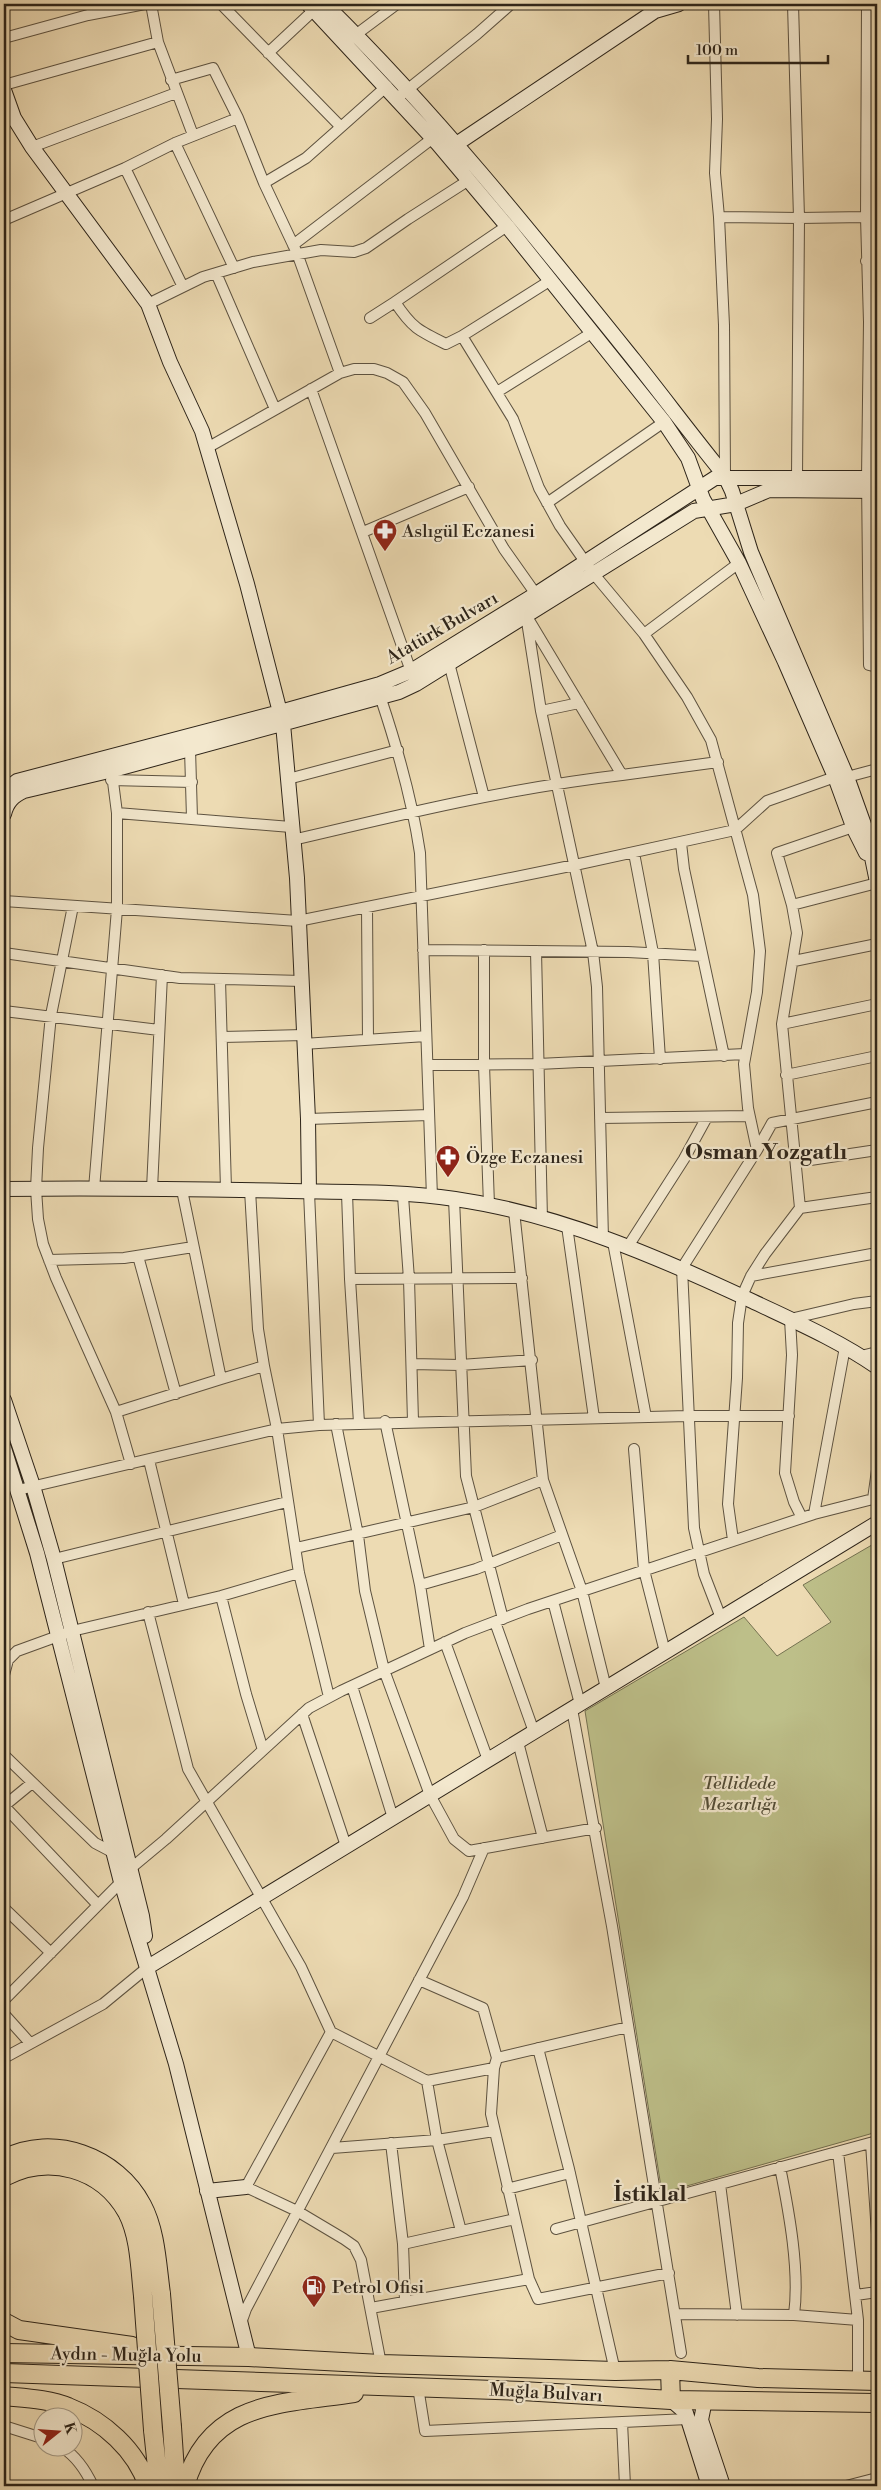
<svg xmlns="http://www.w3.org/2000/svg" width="881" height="2490" viewBox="0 0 881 2490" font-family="'Libre Bodoni',serif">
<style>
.green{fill:#bdbf89;stroke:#757251}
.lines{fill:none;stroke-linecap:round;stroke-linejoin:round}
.street-casing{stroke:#5d5240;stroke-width:12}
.secondary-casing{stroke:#2d2419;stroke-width:16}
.highway-casing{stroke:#2d2419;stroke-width:20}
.street{stroke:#f3e8ce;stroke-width:10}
.secondary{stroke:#f3e8ce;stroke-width:14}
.highway{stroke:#eddbb3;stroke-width:18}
.highway-bridge-casing{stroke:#2d2419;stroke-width:20;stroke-linecap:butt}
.highway-bridge{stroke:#eddbb3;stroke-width:18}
.labels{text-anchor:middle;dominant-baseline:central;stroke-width:4.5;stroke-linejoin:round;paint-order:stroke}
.poi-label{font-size:18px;fill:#2d2419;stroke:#f3e8ce;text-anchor:start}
.street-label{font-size:18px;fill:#2d2419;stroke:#f3e8ce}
.park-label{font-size:18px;font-style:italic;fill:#514b35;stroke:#f3e8ce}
.district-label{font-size:22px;font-weight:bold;fill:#2d2419;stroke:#f3e8ce}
</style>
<rect width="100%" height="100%" fill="#eddbb3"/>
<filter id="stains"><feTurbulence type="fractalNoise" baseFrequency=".004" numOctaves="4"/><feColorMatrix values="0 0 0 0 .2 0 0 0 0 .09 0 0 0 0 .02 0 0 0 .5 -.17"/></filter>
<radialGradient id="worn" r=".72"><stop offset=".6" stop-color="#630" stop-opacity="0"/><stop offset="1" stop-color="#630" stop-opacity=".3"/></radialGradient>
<path class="green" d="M877,1542V2132L662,2193L585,1711L744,1617L777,1656L831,1622L803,1585Z"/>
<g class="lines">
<defs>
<path id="street" d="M151,4L158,42L193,135
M221,4L341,127L306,158L264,183
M714,4L717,119L715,173L719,217
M793,4L799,218L866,217
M867,4L866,217L869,322L867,478L869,665L877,667
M4,38L88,15L145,4
M350,39L397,4
M268,53L314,10
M171,80L213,68L238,118L264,183L297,253L340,373
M4,85L158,42
M397,98L477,34L511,4
M4,123L14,118
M341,127L387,86
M175,143L234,268
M32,147L176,93
M125,168L182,285
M4,220L125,168L175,143L238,118
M293,245L433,138
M866,261L877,260
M216,273L275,409
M551,280L462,336L513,419L539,488L560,526L593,573L644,634L687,697L711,740L753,895L760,951L757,992L744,1064L748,1108L757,1150L682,1268L694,1528L704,1574L721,1618
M395,302L507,226
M148,304L203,277L253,262L321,250L354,252L366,248L408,219L469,180
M370,318L395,302C412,328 419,331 446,344L462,336
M311,389L413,677
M497,392L593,332
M207,448L340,373L354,369H374L387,373L403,382L425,413L504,549L540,600
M725,476L724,325L719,217L799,218L797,478
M547,503L664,422
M363,532L469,487
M644,634L739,563
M449,663L484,797
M381,699C398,750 412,799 420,853L432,1197
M579,703L541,711L593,952L597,987L603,1239
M541,711L526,615L622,775L718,762
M190,749L192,818
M112,774L117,813
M288,779L398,750
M111,780L192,782
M293,840C402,814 510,788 622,775
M681,843L684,869L724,1056
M634,853L653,953L660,1059
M4,901L298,921L575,865L735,830L767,801L835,777H847L877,769
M792,905L777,853L853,827
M73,906L51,1015L38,1148L36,1189L38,1219L43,1244L56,1278L116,1412L131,1464
M367,907L368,1040
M423,950L628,952L702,956
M484,950V1065L489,1205
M536,951L542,1219
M4,953L180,978L302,981
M794,961L877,944
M220,980L226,1189
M4,1011L159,1030
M782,1024L877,1004
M222,1037L303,1035
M303,1044L426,1036
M428,1065L538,1064L745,1054
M786,1075L877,1056
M600,1118L749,1116
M308,1119L429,1115
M757,1150L772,1123L877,1102
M797,1162L877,1150
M94,1189L117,909V813L291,827
M152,1189L162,975
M182,1190L221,1379L264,1366
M250,1190L258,1329L264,1366L277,1429L299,1573L329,1697
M309,1192L319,1425
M347,1193L350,1279
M403,1196L409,1279L413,1421
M454,1199L466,1476L503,1619
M800,1208L877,1197
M514,1211L543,1480
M567,1226L594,1418
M613,1242L646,1417
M627,1248L684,1159L707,1117
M138,1256L176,1394
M49,1260L124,1258L193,1247
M751,1276L877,1253
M861,1356L877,1352
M412,1364L460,1365L532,1360
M116,1412L221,1379
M385,1421L420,1585L430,1649
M359,1423L350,1279L522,1278
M336,1424L358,1535L365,1591L384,1670L430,1795L454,1839L469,1851L596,1828
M634,1449L644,1570L665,1652
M149,1460L184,1604
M877,1470L873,1499H877
M18,1490L277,1429L319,1425L688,1416H789
M814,1514L873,1499
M802,1518L794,1502L785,1473L792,1355L790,1319L854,1304L877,1301
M733,1540L728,1504L737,1378L738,1323L742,1296L751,1276L765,1254L800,1208L782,1024L797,933L792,905L877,883
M296,1548L474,1507L543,1480L582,1591L606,1688
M54,1559L287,1502
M420,1585L476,1569L562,1535
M221,1596L246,1694L263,1750
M553,1601L580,1704
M148,1612L188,1769L301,1967L331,2032L427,2081L494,2068L497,2058L628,2027
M495,1622L534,1732
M445,1642L488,1760
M4,1675L8,1660L17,1651L72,1631L221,1596L299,1573
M352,1686L393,1818
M572,1709L612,1926L681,2353
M302,1714L346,1846
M518,1742L543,1838
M4,1755L95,1843L114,1853
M4,1806L98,1905
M4,1806L32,1783
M130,1869L166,1839L309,1708L341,1691L465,1633L528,1609L814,1514L845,1347
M4,1908L51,1953
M419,1980L483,2008L497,2058
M4,2000L121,1882
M4,2014L30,2043
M331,2032L246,2187L297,2211L344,2239L354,2246L361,2260L381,2364
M538,2048L569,2169L615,2371
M4,2058L103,2004L148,1967
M494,2068L491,2114L529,2279L538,2299L669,2273
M427,2081L437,2140L494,2131
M391,2143L403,2244L405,2301
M871,2143L877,2234
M332,2148L437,2140L461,2231
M838,2152L858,2320
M720,2184L737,2315
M507,2189L570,2173
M556,2229L877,2141
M403,2244L515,2219
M856,2295L877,2292
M371,2308L529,2279
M675,2314L794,2315C800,2271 789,2212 780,2167
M794,2315L858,2320V2381
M241,2323L246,2309L463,1897L484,1848
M418,2387L425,2431L688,2419
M622,2422L625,2486
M4,2426L42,2438
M63,2448C77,2457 86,2471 93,2486
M846,2486L877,2478"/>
<path id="secondary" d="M308,4L438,144L507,226L664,422L688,458L703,499L739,563L785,662L835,777L854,829L866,853
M325,4C437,114 536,238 634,360C665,399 694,438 725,476L732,491L751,552L847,777L867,833L877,882
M4,90L14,118L32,147L148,304L170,362L202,431L247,584L283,724L297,878L308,1119L309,1192
M449,149L655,11L679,4
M4,791L17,781L280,712L380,684L411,671L536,594L715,478H877
M4,814C7,802 13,796 24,791L113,770L399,692L416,684L694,511L736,504L769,490L877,491
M4,1189C100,1188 195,1189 291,1191C345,1192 402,1191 455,1199C559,1214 658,1257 752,1301C794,1321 838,1340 877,1367
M4,1400L33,1486L54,1559L142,1916L145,1936
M4,1448L37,1553L121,1882L176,2064L249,2357
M148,1967L877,1523
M207,2191L246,2187
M671,2400L686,2413L709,2486
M705,2400L701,2420L723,2486"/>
<path id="highway" d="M4,2159C53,2133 117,2157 142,2205C156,2231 157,2265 161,2294
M4,2177C49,2153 102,2168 127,2212C140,2237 140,2269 143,2296
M4,2322L19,2330L132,2346
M4,2353L249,2357L381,2364L615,2371L670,2370L758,2378L877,2381
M670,2370L671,2400
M4,2373L522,2391L671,2400L877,2403
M4,2396C24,2398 50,2399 68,2407C104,2421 136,2450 148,2486
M172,2427L176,2486
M153,2430L159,2486
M185,2486C209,2401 280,2404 354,2393"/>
</defs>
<use href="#street" class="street-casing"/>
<use href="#secondary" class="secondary-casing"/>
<use href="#highway" class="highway-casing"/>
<use href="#street" class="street"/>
<use href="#secondary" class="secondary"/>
<use href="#highway" class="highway"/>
<defs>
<path id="highway-bridge" d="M161,2294L172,2427
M143,2296L153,2430"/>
</defs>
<use href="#highway-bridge" class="highway-bridge-casing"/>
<use href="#highway-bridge" class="highway-bridge"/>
</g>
<defs>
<symbol id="pharmacy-pin" viewBox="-11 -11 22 30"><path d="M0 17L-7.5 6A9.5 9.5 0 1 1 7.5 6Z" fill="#8f2418" stroke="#f3e8ce"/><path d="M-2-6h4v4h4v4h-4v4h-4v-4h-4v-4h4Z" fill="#fff"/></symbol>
<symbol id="fuel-pin" viewBox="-11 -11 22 30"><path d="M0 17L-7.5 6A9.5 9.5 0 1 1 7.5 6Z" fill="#8f2418" stroke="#f3e8ce"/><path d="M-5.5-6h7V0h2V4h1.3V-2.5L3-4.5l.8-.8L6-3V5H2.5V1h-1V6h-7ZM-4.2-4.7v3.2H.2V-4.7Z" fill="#fff"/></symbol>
</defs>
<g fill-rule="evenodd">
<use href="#pharmacy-pin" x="371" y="517" width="28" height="38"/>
<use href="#pharmacy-pin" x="434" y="1143" width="28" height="38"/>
<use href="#fuel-pin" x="300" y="2273" width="28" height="38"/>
</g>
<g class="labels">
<g class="poi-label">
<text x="402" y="531">Aslıgül Eczanesi</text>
<text x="466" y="1157">Özge Eczanesi</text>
<text x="332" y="2287">Petrol Ofisi</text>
</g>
<g class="street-label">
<text transform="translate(442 628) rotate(-30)">Atatürk Bulvarı</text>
<text transform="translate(126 2355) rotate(1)">Aydın - Muğla Yolu</text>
<text transform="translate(546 2393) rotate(3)">Muğla Bulvarı</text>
</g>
<g class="park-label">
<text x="739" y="1783">Tellidede<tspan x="739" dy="21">Mezarlığı</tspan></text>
</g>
<g class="district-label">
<text x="766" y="1152">Osman Yozgatlı</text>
<text x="650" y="2194">İstiklal</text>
</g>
</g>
<rect width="881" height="2490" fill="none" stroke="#eddbb3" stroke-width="20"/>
<rect x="5" y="5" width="871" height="2480" fill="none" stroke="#2d2419" stroke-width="2.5"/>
<rect x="10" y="10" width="861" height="2470" fill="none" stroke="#2d2419"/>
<g transform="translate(58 2432) rotate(73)"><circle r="24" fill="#f3e8ce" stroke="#a49a86"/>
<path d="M0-4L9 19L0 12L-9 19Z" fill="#8f2418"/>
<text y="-8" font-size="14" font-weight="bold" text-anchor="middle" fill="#2d2419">K</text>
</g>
<path d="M688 55v8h140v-8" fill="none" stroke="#2d2419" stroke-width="2.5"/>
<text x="696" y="55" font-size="15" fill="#2d2419" stroke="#f3e8ce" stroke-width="4" paint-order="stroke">100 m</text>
<rect width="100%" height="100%" filter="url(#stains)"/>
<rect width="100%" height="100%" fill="url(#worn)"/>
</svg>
